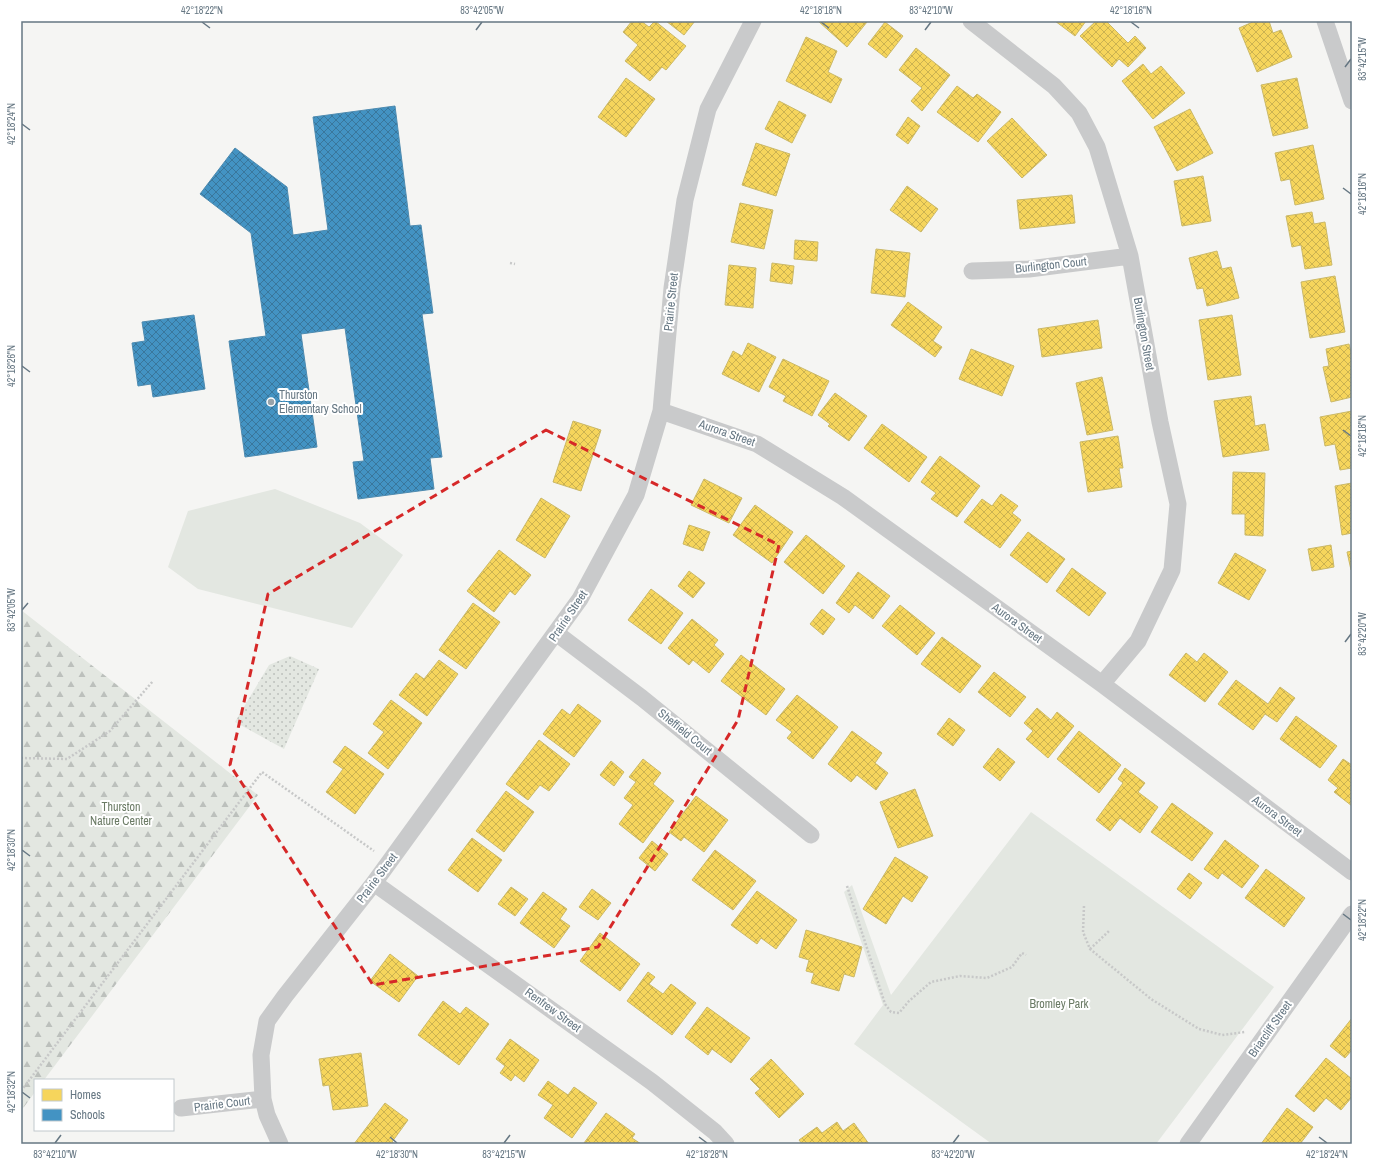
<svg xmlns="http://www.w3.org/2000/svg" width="1373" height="1165" viewBox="0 0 1373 1165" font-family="'Archivo Narrow',sans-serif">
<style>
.green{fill:#e3e7e1}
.forest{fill:url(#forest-firs)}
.garden{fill:url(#garden-dots)}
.homes{fill:url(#homes-cross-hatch);stroke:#cbb968}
.schools{fill:url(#schools-cross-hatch);stroke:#4e8bb0}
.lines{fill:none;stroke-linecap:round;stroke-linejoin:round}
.path{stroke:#c7c8c8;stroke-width:2.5;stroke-dasharray:2 2;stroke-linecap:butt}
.lane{stroke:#c9cacb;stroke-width:8}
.street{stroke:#c9cacb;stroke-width:17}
.marked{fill:none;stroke:#d62828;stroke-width:3;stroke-dasharray:8 5;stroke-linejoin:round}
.ticks{fill:none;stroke:#667783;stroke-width:1.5}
.poi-dot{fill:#98a3aa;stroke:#fff;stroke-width:1.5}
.labels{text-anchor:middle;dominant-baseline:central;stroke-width:4;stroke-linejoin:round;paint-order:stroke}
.street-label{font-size:12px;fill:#667783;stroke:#fff}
.poi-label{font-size:12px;fill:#667783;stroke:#fff;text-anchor:start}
.park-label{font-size:12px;fill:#6a7a64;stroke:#fff}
.neatline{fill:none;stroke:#667783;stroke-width:1.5}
.ticks-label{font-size:10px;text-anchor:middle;fill:#667783}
</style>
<defs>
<pattern id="forest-firs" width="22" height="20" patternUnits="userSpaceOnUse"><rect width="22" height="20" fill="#e3e7e1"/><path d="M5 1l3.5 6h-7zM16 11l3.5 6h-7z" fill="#bcc0bc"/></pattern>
<pattern id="garden-dots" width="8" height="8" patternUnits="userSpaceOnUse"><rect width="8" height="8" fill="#e3e7e1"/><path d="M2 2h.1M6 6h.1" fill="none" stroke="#bcc0bc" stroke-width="1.8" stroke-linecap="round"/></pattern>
<pattern id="homes-cross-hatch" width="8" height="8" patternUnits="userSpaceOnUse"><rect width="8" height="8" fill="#f6d55c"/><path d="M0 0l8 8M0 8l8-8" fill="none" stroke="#cbb251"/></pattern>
<pattern id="schools-cross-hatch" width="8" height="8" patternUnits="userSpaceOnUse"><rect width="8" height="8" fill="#4393c3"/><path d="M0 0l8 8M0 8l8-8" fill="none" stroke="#3a779c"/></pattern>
</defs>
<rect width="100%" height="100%" fill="#f5f5f3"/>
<path class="green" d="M275,489L360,523L403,555L352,628L198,589L168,567L188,511Z
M1031,812L1274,987L1156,1144H992L854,1044L883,1005L844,892L852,885L891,995Z"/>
<path class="forest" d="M21,610L258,795L44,1080H35V1092L21,1111Z"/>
<path class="garden" d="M290,656L319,669L284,749L235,722L269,665Z"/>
<path class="homes" d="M632,21H641L649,27L655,21L686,46L666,70L662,67L650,81L625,61L638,45L623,32Z
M666,21H695L684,35Z
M818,21H866L867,22L847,47Z
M1055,21H1086L1075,36Z
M1096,21H1106L1128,43L1135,36L1146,48L1128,67L1119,59L1112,67L1080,36Z
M1255,21H1269L1273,33L1281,30L1292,57L1257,72L1239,28Z
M885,22L903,36L886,58L868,44Z
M806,37L837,51L828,72L842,79L831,103L786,81Z
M916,48L950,75L922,111L911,101L922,88L899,70Z
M1143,64L1151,74L1161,66L1185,93L1153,119L1122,81Z
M626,78L655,99L626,137L598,117Z
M1297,78L1308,128L1273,136L1261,85Z
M957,86L973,98L977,94L1001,112L978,142L937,112Z
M779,101L806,115L792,143L765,129Z
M1190,109L1213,153L1177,171L1154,127Z
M908,117L920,126L908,144L896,135Z
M1012,118L1047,155L1022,178L987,141Z
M756,143L790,154L776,196L742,185Z
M1313,145L1324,199L1295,205L1290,179L1281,181L1275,153Z
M1203,176L1211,221L1182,226L1174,181Z
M907,186L938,209L921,232L890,210Z
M1072,195L1075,223L1020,229L1017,200Z
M740,203L773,210L764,249L731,242Z
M1312,212L1314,224L1325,222L1332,265L1305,269L1301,245L1292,247L1286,216Z
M795,240L818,242L817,261L794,259Z
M876,249L910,253L905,297L871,293Z
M1217,251L1222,269L1231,267L1239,298L1207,306L1203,288L1197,289L1189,258Z
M772,263L794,266L792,284L770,281Z
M729,265L756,268L753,308L725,305Z
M1335,276L1345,332L1310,338L1301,282Z
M908,302L942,327L933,341L942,347L935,357L891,325Z
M1232,315L1241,375L1208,380L1199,320Z
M1098,320L1102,348L1042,357L1038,329Z
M748,343L776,357L759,392L722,374L733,351L742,356Z
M1349,344L1352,356V397L1331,402L1323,367L1329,366L1326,349Z
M971,349L1014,366L1002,396L959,379Z
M783,359L829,381L812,416L783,401L786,396L769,387Z
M1102,377L1113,430L1087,435L1076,383Z
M835,393L867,416L849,441L828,426L830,424L818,415Z
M1251,396L1255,426L1265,424L1269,450L1223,457L1214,401Z
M1352,411V468L1340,470L1335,444L1325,446L1320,417Z
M573,421L601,430L581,491L553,482Z
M882,424L927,457L909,482L864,448Z
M1118,436L1123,468H1119L1122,487L1088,492L1080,442Z
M940,456L980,486L957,517L931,499L936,493L921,482Z
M1233,472L1265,473L1263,536L1245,535V514H1232Z
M704,479L742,498L729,523L691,505Z
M1352,483V533L1342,535L1335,486Z
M1001,494L1018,506L1012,513L1021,520L1000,548L964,522L982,499L992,506Z
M541,498L570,516L545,558L516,540Z
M755,505L793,532L772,563L733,535Z
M689,525L710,532L703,551L683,544Z
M1028,532L1065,559L1047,583L1010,555Z
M806,535L845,566L823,594L784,562Z
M1331,545L1334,567L1312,571L1308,549Z
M499,550L531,575L515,595L510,591L494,612L467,591Z
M1352,551V570H1351L1347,552Z
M1235,553L1266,570L1249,600L1218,583Z
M1072,568L1106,593L1089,616L1056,591Z
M689,571L705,583L693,598L678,586Z
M858,572L890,596L873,619L855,605L849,613L836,603Z
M651,589L683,613L661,644L628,620Z
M473,603L500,622L466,669L439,650Z
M900,605L935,633L917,655L882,626Z
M822,609L835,619L823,635L810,624Z
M692,619L718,640L714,645L724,654L709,673L693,660L689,665L668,648Z
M942,637L981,666L960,693L921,664Z
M1186,653L1197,662L1204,653L1228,672L1205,702L1169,675Z
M741,655L785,689L766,715L721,681Z
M439,660L458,674L427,716L399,695L416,673L424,679Z
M994,672L1026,697L1010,717L978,692Z
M1236,680L1268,704L1280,687L1295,698L1277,722L1265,714L1253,730L1218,704Z
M797,695L838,727L813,759L787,738L792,732L776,720Z
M391,700L422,723L388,769L368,753L384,732L373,724Z
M578,704L601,721L574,757L543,734L562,709L570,715Z
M1037,708L1051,720L1057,712L1074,726L1048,758L1026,739L1033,731L1024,723Z
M1296,716L1337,746L1320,768L1280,739Z
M949,718L965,730L953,746L937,734Z
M852,731L882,753L875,763L888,773L876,790L857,775L851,782L828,764Z
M1079,731L1121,765L1099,793L1057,759Z
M539,740L570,764L549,791L540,785L528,800L506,784Z
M345,746L384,774L355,814L326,792L343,769L333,762Z
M998,748L1015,762L1000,781L983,767Z
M643,759L661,773L653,784L674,801L643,843L619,824L633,805L624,798L636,782L629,777Z
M1343,759L1352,765V806L1334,792L1338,788L1328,780Z
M611,761L624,772L614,786L600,775Z
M1125,768L1145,783L1138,792L1158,807L1140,833L1120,818L1110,831L1096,820L1123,783L1118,779Z
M915,789L933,836L898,848L880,802Z
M506,791L534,812L504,852L476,831Z
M696,796L728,820L704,852L684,837L681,841L669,832Z
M1172,803L1213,833L1192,861L1151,832Z
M472,838L502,860L478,892L448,870Z
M1225,840L1259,866L1242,888L1222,873L1218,879L1204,869Z
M652,841L668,854L655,871L639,858Z
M715,850L756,881L733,910L692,880Z
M895,857L928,877L912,902L903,896L886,924L863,909Z
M1266,869L1305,898L1284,927L1245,898Z
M1189,873L1202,883L1190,899L1177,889Z
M511,887L528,899L515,916L498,904Z
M592,889L611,903L598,920L579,907Z
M757,891L797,920L776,949L761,938L757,944L731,925Z
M543,892L567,909L560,919L570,926L554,948L520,923Z
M806,930L862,947L854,977L844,974L839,991L811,983L814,973L806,971L809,960L799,957Z
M600,933L640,964L620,991L580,961Z
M390,954L418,976L399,1002L370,981Z
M648,972L655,977L649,984L663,994L671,984L696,1003L672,1035L627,1001Z
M443,1001L460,1014L466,1007L489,1024L459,1065L418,1035Z
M707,1007L750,1038L731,1063L712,1049L708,1055L685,1037Z
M1352,1018V1050L1345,1058L1330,1046Z
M510,1039L539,1060L524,1082L515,1075L511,1081L500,1073L505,1066L496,1059Z
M361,1053L368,1106L333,1110L329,1085L323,1086L319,1059Z
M1326,1058L1352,1079V1097L1341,1110L1326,1098L1314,1112L1295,1096Z
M771,1059L804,1094L779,1118L755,1093L760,1089L750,1079Z
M548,1081L568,1095L574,1087L597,1103L572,1138L544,1118L553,1105L538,1095Z
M385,1103L408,1120L392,1142L395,1144H354Z
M1287,1108L1313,1127L1300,1144H1261Z
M606,1113L635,1134L632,1138L641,1144L584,1143Z
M837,1122L843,1131L854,1123L869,1144H802L799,1140L817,1127L822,1133Z"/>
<path class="schools" d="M395,106L410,226L421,225L433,313L422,314L442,457L430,458L434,489L358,499L353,462L364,461L345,328L301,334L317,447L245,457L229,341L266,336L251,233L200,194L235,148L287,187L293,235L328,230L313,117Z
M194,315L205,389L153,397L151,384L138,386L132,343L145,341L142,322Z"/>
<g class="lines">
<path class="path" d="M510,263L515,264
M21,758L67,759L110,731L153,681
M847,886L885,1004L891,1012L899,1013L909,1001L931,982L960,976L987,978L1012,967L1022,953L1026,955
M1084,906L1083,932L1090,949L1151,999L1199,1029L1222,1035L1245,1032
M1090,949L1109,931
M21,1091L262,772L374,851"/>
<path class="lane" d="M1344,75L1352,63"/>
<path class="street" d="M971,21L1054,86L1079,113L1097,147L1130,256L1160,422L1178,504L1172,570L1138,641L1102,684
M1325,21L1352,101
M972,271L1029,269L1130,256
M661,411L757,444L843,497L1102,684L1352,872
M556,633L642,698L811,835
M374,883L652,1082L715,1132L726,1144
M181,1108L263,1099
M280,1144L267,1115L263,1099L261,1055L267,1021L285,996L374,883L580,599L636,495L661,411L672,288L685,200L708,109L753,21
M1188,1144L1352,914"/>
</g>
<path class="marked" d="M546,430L779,545L738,720L598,947L373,985L230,765L268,594Z"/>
<path class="ticks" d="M202,22L210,28M821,22L829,28M1131,22L1139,28M476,30L482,22M925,30L931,22M1345,67L1351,59M22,124L30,130M1343,188L1351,194M22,366L30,372M1343,430L1351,436M22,610L28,603M1345,642L1351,634M22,850L30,856M1343,914L1351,920M22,1092L30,1098M390,1137L397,1143M699,1137L707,1143M1319,1137L1327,1143M55,1143L61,1135M504,1143L510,1135M953,1143L959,1135"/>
<circle class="poi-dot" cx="271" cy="402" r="4"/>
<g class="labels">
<g class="street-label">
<text transform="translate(1051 265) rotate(-6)">Burlington Court</text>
<text transform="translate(671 302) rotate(-84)">Prairie Street</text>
<text transform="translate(1144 334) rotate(80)">Burlington Street</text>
<text transform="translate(727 433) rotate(19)">Aurora Street</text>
<text transform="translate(568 616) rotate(-56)">Prairie Street</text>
<text transform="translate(1017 623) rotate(36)">Aurora Street</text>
<text transform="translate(685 732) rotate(39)">Sheffield Court</text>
<text transform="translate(1277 816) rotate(37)">Aurora Street</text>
<text transform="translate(377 878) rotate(-53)">Prairie Street</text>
<text transform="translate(553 1010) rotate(36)">Renfrew Street</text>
<text transform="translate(1270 1029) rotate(-55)">Briarcliff Street</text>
<text transform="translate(222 1104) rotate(-7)">Prairie Court</text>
</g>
<g class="poi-label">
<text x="279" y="395">Thurston<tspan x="279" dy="14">Elementary School</tspan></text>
</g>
<g class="park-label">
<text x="121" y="807">Thurston<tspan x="121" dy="14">Nature Center</tspan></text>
<text x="1059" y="1004">Bromley Park</text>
</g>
</g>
<rect width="1373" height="1165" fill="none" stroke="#ffffff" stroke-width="44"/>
<rect x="34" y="1079" width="140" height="52" fill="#ffffff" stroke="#c2c9cd"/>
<rect x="42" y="1089" width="20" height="12" fill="#f6d55c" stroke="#c2c9cd"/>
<text x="70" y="1099" font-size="12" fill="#667783">Homes</text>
<rect x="42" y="1109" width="20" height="12" fill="#4393c3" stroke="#c2c9cd"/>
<text x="70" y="1119" font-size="12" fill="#667783">Schools</text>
<rect x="22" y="22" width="1329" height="1121" class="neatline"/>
<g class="ticks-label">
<text x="202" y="14">42°18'22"N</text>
<text x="482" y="14">83°42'05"W</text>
<text x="821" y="14">42°18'18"N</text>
<text x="931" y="14">83°42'10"W</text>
<text x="1131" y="14">42°18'16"N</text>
<text transform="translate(1362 59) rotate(-90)" y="4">83°42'15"W</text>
<text transform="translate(11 124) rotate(-90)" y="4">42°18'24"N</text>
<text transform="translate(1362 194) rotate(-90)" y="4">42°18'16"N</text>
<text transform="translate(11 366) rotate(-90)" y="4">42°18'26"N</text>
<text transform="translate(1362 436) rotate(-90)" y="4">42°18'18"N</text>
<text transform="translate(11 610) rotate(-90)" y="4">83°42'05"W</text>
<text transform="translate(1362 634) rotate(-90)" y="4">83°42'20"W</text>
<text transform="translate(11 850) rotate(-90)" y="4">42°18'30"N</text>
<text transform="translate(1362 920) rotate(-90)" y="4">42°18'22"N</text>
<text transform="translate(11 1092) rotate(-90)" y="4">42°18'32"N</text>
<text x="55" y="1158">83°42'10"W</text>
<text x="397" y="1158">42°18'30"N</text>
<text x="504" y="1158">83°42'15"W</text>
<text x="707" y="1158">42°18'28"N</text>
<text x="953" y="1158">83°42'20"W</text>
<text x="1327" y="1158">42°18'24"N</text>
</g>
</svg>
